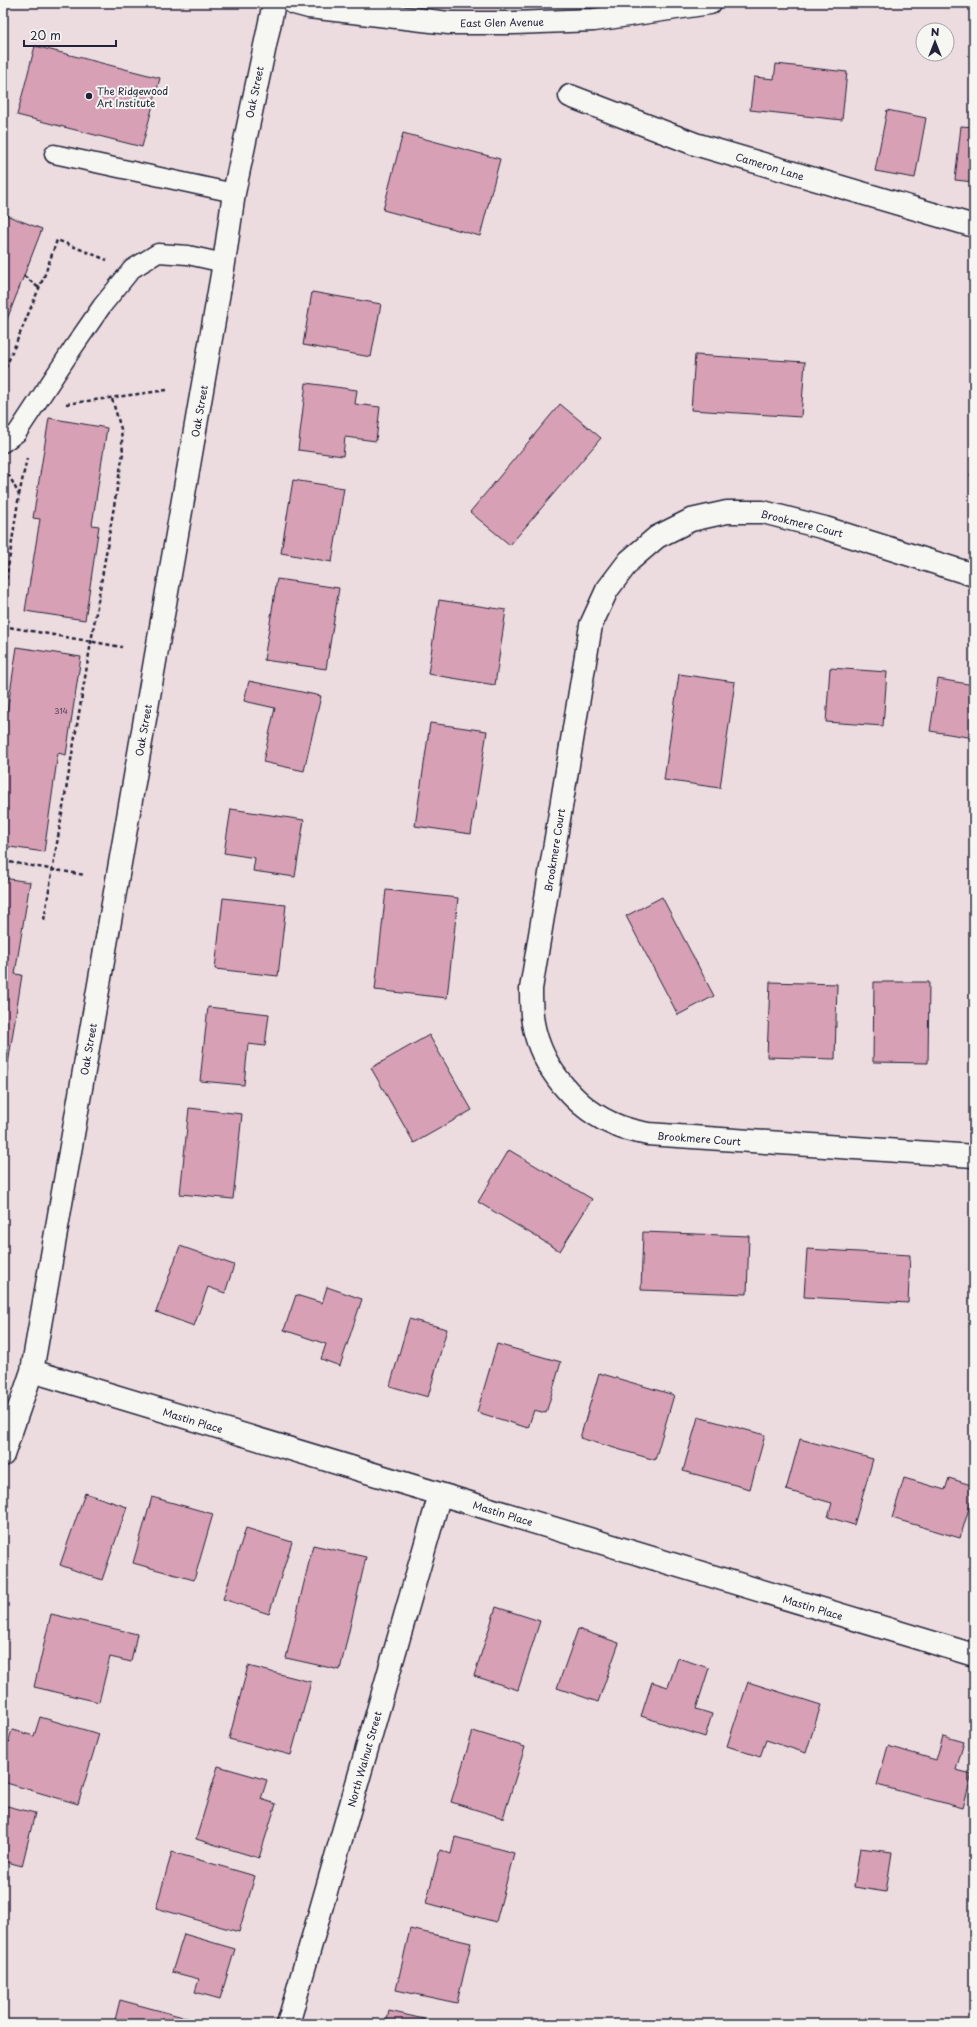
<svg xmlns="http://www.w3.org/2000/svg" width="977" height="2027" viewBox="0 0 977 2027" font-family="'Playpen Sans',sans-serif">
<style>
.building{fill:#d7a0b4;stroke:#22223b}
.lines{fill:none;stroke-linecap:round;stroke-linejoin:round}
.lane-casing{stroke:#22223b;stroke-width:21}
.street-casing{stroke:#22223b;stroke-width:25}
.secondary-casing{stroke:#22223b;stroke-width:25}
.path{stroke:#22223b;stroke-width:2.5;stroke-dasharray:4 3;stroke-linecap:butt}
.lane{stroke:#f6f6f2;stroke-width:18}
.street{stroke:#f6f6f2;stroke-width:22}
.secondary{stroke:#f6f6f2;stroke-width:22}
.poi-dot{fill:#22223b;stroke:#f6f6f2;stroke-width:1.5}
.labels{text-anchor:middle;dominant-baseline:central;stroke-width:4;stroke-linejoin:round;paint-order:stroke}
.number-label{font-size:8px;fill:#4f4259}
.street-label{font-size:10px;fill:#22223b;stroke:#f6f6f2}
.poi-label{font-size:10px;fill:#22223b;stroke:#f6f6f2;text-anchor:start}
</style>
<rect width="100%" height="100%" fill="#eddcdf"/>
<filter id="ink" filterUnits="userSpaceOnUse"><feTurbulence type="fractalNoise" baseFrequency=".025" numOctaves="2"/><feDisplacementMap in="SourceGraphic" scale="8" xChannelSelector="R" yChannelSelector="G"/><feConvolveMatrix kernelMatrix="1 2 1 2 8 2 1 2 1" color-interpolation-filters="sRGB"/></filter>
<g filter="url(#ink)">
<path class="building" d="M35,46L160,78L142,147L17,115Z
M776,64L847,72L842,120L750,110L754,77L774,79Z
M887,110L926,118L915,178L875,171Z
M961,126L974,127V182L955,180Z
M403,133L500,159L480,236L383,210Z
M3,214L42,229L6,322L3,321Z
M312,292L381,304L371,357L303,345Z
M695,355L805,362L801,417L691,410Z
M306,383L357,390L355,404L380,407L376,441L345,437L343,456L298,450Z
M560,404L601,438L510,545L470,512Z
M49,418L107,428L92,525L99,526L85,620L25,611L40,519L33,518Z
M974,465V477L970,476Z
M293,480L344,488L332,562L281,553Z
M277,579L339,588L326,669L264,660Z
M439,600L506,610L495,685L428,674Z
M17,647L81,657L66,755L58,753L44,852L3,846V739Z
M830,668L887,672L883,726L826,722Z
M679,674L735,682L720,788L664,780Z
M938,679L974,685V738L930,731Z
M249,681L321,696L304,771L263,762L275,708L244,701Z
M430,723L487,731L471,834L415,826Z
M231,809L304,820L295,877L253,871L255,858L224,853Z
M3,878L30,882L15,974L22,975L6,1077L3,1076Z
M386,890L458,898L447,998L375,990Z
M662,897L714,996L678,1015L626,916Z
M223,898L286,905L278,976L215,969Z
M770,982L837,984L835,1059L767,1057Z
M874,982H929L928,1063L873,1062Z
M208,1007L269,1014L265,1046L248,1044L244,1085L200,1081Z
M429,1035L472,1110L414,1143L371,1068Z
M189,1108L242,1114L233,1199L180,1194Z
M509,1150L592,1199L560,1251L478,1202Z
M643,1232L749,1236L747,1294L641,1290Z
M180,1246L234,1265L225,1293L208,1287L194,1326L156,1312Z
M807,1249L910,1255L908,1303L804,1297Z
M327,1287L362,1299L340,1366L321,1359L326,1344L284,1330L296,1295L322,1303Z
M409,1319L447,1329L428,1397L390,1386Z
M497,1344L561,1362L546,1413L534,1410L528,1428L477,1412Z
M599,1373L674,1395L655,1460L580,1438Z
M698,1417L765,1435L750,1489L683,1471Z
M800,1439L873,1459L854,1525L828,1517L832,1503L786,1490Z
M904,1478L945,1490L949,1478L974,1486V1492L960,1538L892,1518Z
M85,1493L127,1507L102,1580L60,1565Z
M152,1497L213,1514L194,1580L133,1563Z
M246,1528L292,1542L269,1614L223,1599Z
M313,1545L366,1557L340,1670L286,1658Z
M496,1607L540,1621L518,1690L474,1676Z
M51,1614L137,1634L131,1662L110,1657L99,1702L34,1687Z
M578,1629L619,1643L598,1702L557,1688Z
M678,1658L709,1668L696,1709L712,1714L705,1737L641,1716L652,1682L668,1687Z
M248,1666L311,1682L291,1755L229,1739Z
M748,1682L821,1705L806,1753L766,1740L760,1757L727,1746Z
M40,1717L99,1734L78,1804L3,1782V1759L12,1730L34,1736Z
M473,1731L525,1747L503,1818L451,1802Z
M943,1736L964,1742L956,1770L972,1774L963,1808L877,1785L888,1746L936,1760Z
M218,1766L267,1780L261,1799L276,1804L259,1858L196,1839Z
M3,1805L35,1813L22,1866L3,1861Z
M455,1837L514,1853L496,1922L426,1903L440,1850L451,1854Z
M860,1848L892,1852L886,1892L854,1887Z
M172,1852L255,1876L239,1932L156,1908Z
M410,1929L471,1943L457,2003L396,1990Z
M184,1934L235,1949L220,1999L195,1992L199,1979L172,1972Z
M120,2000L209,2024H114Z
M389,2011L424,2019L422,2024H386Z"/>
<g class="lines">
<defs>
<path id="lane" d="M54,154L234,193
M3,443L17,433L73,348L102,306L132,269L158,253L188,255L224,263"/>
<path id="street" d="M570,96L695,144L974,226
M974,575L825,528L763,512H727L691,520L657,537L629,561L607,590L591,625L531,989C531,1000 531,1012 533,1023C541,1067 576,1110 618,1126C627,1130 638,1132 648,1134L974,1156
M32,1371L974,1655
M3,1455L32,1371L224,263L234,193L274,3
M288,2024L440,1494"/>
<path id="secondary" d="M294,3L309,7L449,23H514L594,20L710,3"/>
</defs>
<use href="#lane" class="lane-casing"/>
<use href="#street" class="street-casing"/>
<use href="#secondary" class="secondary-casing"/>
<path class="path" d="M24,276L39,288
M3,374L45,274L57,240L107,260
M66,404L167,390
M3,469L10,477L19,495L3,601
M19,495L27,458
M3,626L122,647
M3,695L10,696
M3,861L85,875
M44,920L123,453L121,429L112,399"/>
<use href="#lane" class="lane"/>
<use href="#street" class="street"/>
<use href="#secondary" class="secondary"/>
</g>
</g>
<circle class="poi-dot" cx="89" cy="96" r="4"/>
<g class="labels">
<g class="number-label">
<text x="61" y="711">314</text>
</g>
<g class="street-label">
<text transform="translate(502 22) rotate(-1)">East Glen Avenue</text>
<text transform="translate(254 92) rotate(-78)">Oak Street</text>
<text transform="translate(770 166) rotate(17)">Cameron Lane</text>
<text transform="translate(199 411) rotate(-80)">Oak Street</text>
<text transform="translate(802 523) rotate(14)">Brookmere Court</text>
<text transform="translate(143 730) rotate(-80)">Oak Street</text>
<text transform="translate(554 850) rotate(-81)">Brookmere Court</text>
<text transform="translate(88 1049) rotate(-80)">Oak Street</text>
<text transform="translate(699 1138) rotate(4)">Brookmere Court</text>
<text transform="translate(193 1420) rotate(17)">Mastin Place</text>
<text transform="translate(503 1513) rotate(17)">Mastin Place</text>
<text transform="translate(813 1607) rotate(17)">Mastin Place</text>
<text transform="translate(364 1759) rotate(-74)">North Walnut Street</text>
</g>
<g class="poi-label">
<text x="97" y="90">The Ridgewood<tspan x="97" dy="12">Art Institute</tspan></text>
</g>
</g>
<rect width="977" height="2027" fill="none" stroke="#f6f6f2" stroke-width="16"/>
<rect x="8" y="8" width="961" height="2011" fill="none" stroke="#22223b" stroke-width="1.5" filter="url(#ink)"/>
<g transform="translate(935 42)"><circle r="19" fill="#f6f6f2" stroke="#a1a1a9"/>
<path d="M0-3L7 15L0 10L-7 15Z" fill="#22223b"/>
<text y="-6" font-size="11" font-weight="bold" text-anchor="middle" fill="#22223b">N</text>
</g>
<path d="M24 40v6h92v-6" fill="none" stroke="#22223b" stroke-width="2"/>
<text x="30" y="40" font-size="12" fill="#22223b" stroke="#f6f6f2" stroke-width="3" paint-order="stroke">20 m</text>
</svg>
